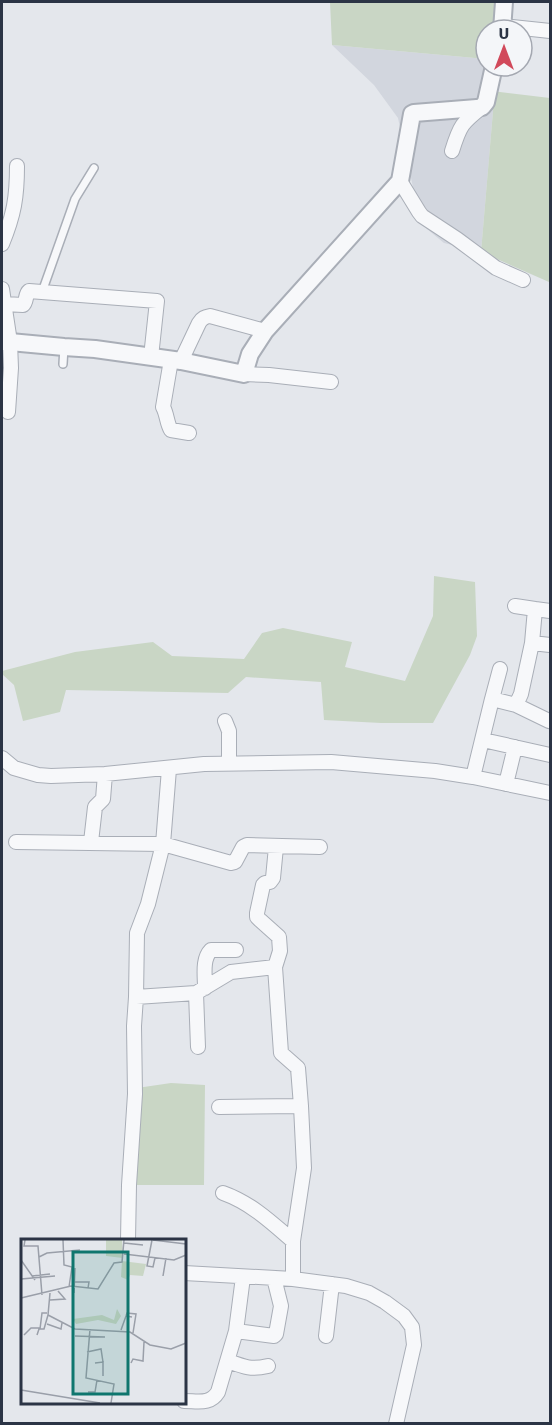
<svg xmlns="http://www.w3.org/2000/svg" width="552" height="1425" viewBox="0 0 552 1425" font-family="Signika,sans-serif">
<style>
.built{fill:#d2d6de}
.green{fill:#c9d6c5}
.lines{fill:none;stroke-linecap:round;stroke-linejoin:round}
.service-casing{stroke:#a9aeb7;stroke-width:10}
.minor-casing{stroke:#a9aeb7;stroke-width:16}
.tertiary-casing{stroke:#a9aeb7;stroke-width:20}
.service{stroke:#f7f8fa;stroke-width:7}
.minor{stroke:#f7f8fa;stroke-width:14}
.tertiary{stroke:#f7f8fa;stroke-width:16}
.inset-road{fill:none;stroke:#9a9fa9;stroke-width:1.5}
.view{fill:#0f766e;fill-opacity:0.15;stroke:#0f766e;stroke-width:3}
.inset-edge{fill:none;stroke:#2b3445;stroke-width:3}
</style>
<rect width="100%" height="100%" fill="#e4e7ec"/>
<path class="built" d="M332,45L486,59V66L492,91L493,111L481,252L444,243L421,224L398,118L374,85Z"/>
<path class="green" d="M330,2H500L497,30H486V59L332,45Z
M492,91L550,98V278L549,282L481,252L493,111Z
M434,576L475,582L477,636L470,655L433,723H381L324,720L321,682L246,677L228,693L66,690L60,712L23,721L14,685L2,674V671L75,652L153,642L172,656L244,659L262,633L283,628L352,642L345,667L405,681L433,616Z
M171,1083L205,1085L204,1185H135L137,1088Z"/>
<g class="lines">
<defs>
<path id="service" d="M42,292L75,199L94,168
M63,364L64,347"/>
<path id="minor" d="M503,26L550,31
M452,151C460,125 462,123 482,107
M400,181L419,212L422,216L457,239L496,268L523,280
M2,244C14,215 17,197 17,166
M2,289L10,342L11,368L8,412
M4,304L23,305C27,302 25,294 29,291L157,301L151,357
M171,360L163,407C167,414 167,424 171,430L189,433
M181,361L199,323C202,318 205,317 210,316L265,331
M244,374L269,375L331,382
M515,606L535,609
M532,643L535,609L550,611
M492,699L500,669
M516,705L549,721L550,720
M225,721L229,731V764
M483,740L550,755
M2,758L14,768L38,775L51,776L105,774L204,764L331,762L435,771L473,777L550,793
M473,777L492,699L516,705L521,694L532,643L550,645
M506,784L515,747
M16,842L163,844L231,863L235,862L243,847L247,845L320,847
M91,842L95,807L103,799L105,774
M275,967L280,951L279,937L260,920L257,917V913L263,885L265,883L270,882L273,878L276,847
M205,988C205,975 202,959 211,950H236
M196,993L198,1047
M136,997L196,993L231,972L275,967L281,1053L298,1068L301,1106
M219,1107L301,1106L304,1168L293,1241
M223,1193C251,1203 271,1222 293,1241V1279
M128,1240L129,1185L135,1094L134,1026L136,997L137,933L148,904L163,844L169,769
M184,1273L293,1279L346,1286L369,1293L385,1302L404,1316L412,1327L414,1345L396,1424
M236,1331L274,1336L276,1334L281,1306L274,1278
M326,1336L332,1284
M228,1361C244,1367 251,1370 268,1366
M184,1401C198,1401 210,1405 218,1392L236,1331L243,1277"/>
<path id="tertiary" d="M502,30L504,2
M2,342H10L64,347L95,349L181,361L244,374L250,354L265,331L400,181L412,114L414,113L477,108L482,107L486,102L494,66"/>
</defs>
<use href="#service" class="service-casing"/>
<use href="#minor" class="minor-casing"/>
<use href="#tertiary" class="tertiary-casing"/>
<use href="#service" class="service"/>
<use href="#minor" class="minor"/>
<use href="#tertiary" class="tertiary"/>
</g>
<g transform="translate(21 1239)">
<rect width="165" height="165" fill="#e4e7ec"/>
<path d="M85,1H101L102,19L85,17ZM101,22L125,25L122,37L109,36L107,41L100,38ZM96,70L100,77L95,85L77,81L55,85L52,80L81,76L93,81Z" fill="#c9d6c5"/>
<path class="inset-road" d="M4,1L3,7H17L21,56M42,1L43,26L51,28L48,48M131,1L126,27L132,28L134,19M132,1L165,5M103,4L122,6M103,15L153,21L165,16M18,18L26,14L59,11M0,21L14,41M11,37L29,35M142,37L145,19M0,40L34,37M53,43H68L67,49M29,54L27,76L54,90L109,93L129,106L150,110L165,104M53,54L54,29M0,59L50,47L77,50L93,24L101,23L103,1M29,61L44,60L37,52M105,77L106,74L115,75L112,94M26,85L40,90L41,84M19,90L21,74H26M69,90L65,139L93,145L90,164M100,91L105,77L111,78M3,96L10,89H19M16,96L18,90H23L27,76M54,97L84,98M66,113L80,110L82,123M74,124L82,123V137M110,124L112,120L122,122L123,103M0,151L79,164M67,153H74L76,141"/>
<path class="view" d="M52,13H107V155H52Z"/>
<rect width="165" height="165" class="inset-edge"/>
</g>
<rect width="552" height="1425" fill="none" stroke="#2b3445" stroke-width="6"/>
<g transform="translate(504 48)"><circle r="28" fill="#f4f6f9" stroke="#a4a8b1" stroke-width="1.5"/>
<path d="M0-4.5L10 22L0 15L-10 22Z" fill="#d1495b"/>
<text y="-9" font-size="16" font-weight="bold" text-anchor="middle" fill="#2b3445">U</text>
</g>
</svg>
